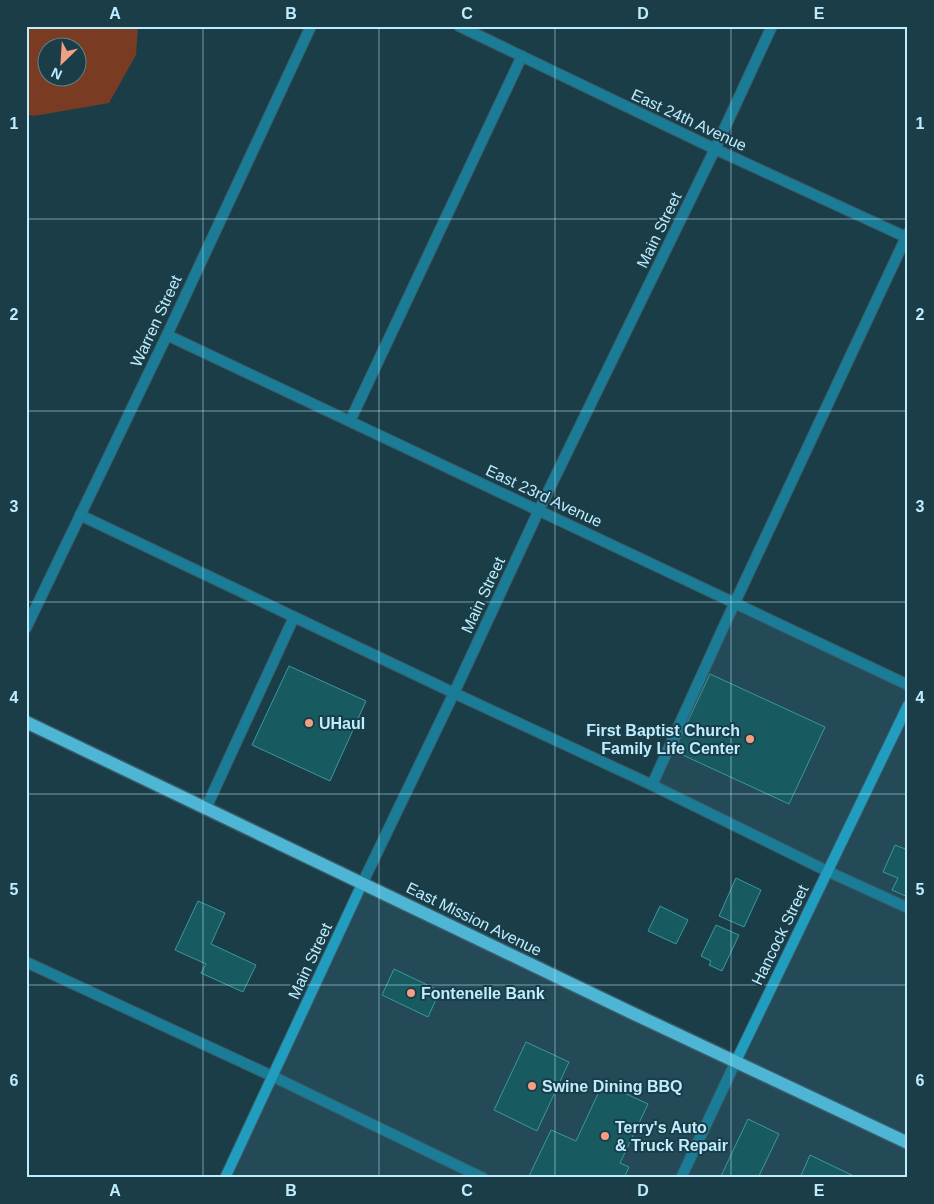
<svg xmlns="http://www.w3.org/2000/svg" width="934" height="1204" viewBox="0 0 934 1204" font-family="Arial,sans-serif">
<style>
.built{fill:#234a56}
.green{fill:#7a3b23;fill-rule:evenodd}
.building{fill:#175b60;stroke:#3a989f}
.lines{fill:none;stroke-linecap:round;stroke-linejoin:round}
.lane-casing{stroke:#385d69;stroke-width:12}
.street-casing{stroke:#385d69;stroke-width:12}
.secondary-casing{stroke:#385d69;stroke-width:12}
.primary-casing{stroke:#385d69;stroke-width:15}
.lane{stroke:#1a7c96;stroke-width:10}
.street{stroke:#1a7c96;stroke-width:10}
.secondary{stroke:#219ebf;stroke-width:10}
.primary{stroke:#4eb5d5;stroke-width:12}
.grid{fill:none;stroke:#bdedfe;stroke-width:1;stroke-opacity:0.55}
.poi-dot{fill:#f2a081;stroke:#1b3d48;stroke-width:2}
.labels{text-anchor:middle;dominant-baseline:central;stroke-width:4;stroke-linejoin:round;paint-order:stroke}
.street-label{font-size:16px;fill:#bdedfe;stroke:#1b3d48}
.poi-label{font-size:16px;font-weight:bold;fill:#bdedfe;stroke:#1b3d48;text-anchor:start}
.neatline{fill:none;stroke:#bdedfe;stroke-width:2}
.grid-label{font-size:16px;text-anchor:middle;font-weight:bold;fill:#bdedfe}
</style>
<rect width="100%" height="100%" fill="#1b3d48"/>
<path class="built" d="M735,603L908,685V1178H225L362,884L736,1061L827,871L652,785Z"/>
<path class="green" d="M26,26H138L136,55L109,103L34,116L26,114ZM48,48H78V78H48Z"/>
<path class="building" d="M289,666L366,701L330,781L252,745Z
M710,674L825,727L789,804L674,751Z
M895,845L908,850V897L892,890L898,878L883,872Z
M736,878L761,890L744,927L719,916Z
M198,901L225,913L211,944L256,965L243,992L201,973L206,964L175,950Z
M660,906L688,920L676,944L648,931Z
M716,925L739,935L722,971L709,965L711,961L701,956Z
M394,969L440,991L428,1017L382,995Z
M526,1042L569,1062L537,1131L494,1110Z
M603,1083L648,1104L620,1163L629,1167L624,1178H528L551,1130L576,1141Z
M748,1119L779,1134L758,1178H725L721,1176Z
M810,1155L858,1178H800Z"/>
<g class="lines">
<defs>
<path id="lane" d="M350,421L522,56
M80,515L454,693L652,785L827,871L908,908
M652,785L723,628L908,233
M206,808L294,617
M26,962L272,1076L483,1178"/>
<path id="street" d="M459,26L715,149L908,238
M167,335L908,685
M26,628L167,335L311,26
M362,884L454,693L539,510L715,149L772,26
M681,1178L736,1061"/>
<path id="secondary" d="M736,1061L908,705
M225,1178L362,884"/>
<path id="primary" d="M26,722L630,1012L908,1143"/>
</defs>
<use href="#lane" class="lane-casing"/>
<use href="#street" class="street-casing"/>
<use href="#secondary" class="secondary-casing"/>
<use href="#primary" class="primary-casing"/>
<use href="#lane" class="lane"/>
<use href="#street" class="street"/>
<use href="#secondary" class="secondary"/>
<use href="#primary" class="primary"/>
</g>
<path class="grid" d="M203,26V1178M379,26V1178M555,26V1178M731,26V1178M26,219H908M26,411H908M26,602H908M26,794H908M26,985H908"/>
<g class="poi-dot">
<circle cx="309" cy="723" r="5"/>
<circle cx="750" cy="739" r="5"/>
<circle cx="411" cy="993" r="5"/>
<circle cx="532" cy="1086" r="5"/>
<circle cx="605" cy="1136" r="5"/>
</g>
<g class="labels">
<g class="street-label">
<text transform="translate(689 120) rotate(25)">East 24th Avenue</text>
<text transform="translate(659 230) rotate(-64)">Main Street</text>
<text transform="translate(156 321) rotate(-65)">Warren Street</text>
<text transform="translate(544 496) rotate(25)">East 23rd Avenue</text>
<text transform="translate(483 595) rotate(-65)">Main Street</text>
<text transform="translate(474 919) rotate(26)">East Mission Avenue</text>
<text transform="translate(780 935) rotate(-64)">Hancock Street</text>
<text transform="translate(310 961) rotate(-65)">Main Street</text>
</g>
<g class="poi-label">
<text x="319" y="723">UHaul</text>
<text x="740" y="730" text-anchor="end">First Baptist Church<tspan x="740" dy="18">Family Life Center</tspan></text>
<text x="421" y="993">Fontenelle Bank</text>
<text x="542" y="1086">Swine Dining BBQ</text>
<text x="615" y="1127">Terry's Auto<tspan x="615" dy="18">&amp; Truck Repair</tspan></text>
</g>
</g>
<rect width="934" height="1204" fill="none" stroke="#1b3d48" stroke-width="55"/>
<g transform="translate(62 62) rotate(205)"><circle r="24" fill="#1b3d48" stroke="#5c8391"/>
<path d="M0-4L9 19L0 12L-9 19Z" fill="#f2a081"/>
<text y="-8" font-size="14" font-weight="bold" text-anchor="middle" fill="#bdedfe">N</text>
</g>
<rect x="28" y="28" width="878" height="1148" class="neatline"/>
<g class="grid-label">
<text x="115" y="19">A</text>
<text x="291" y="19">B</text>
<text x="467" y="19">C</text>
<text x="643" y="19">D</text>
<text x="819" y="19">E</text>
<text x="14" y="129">1</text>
<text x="920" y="129">1</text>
<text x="14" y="320">2</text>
<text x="920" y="320">2</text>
<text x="14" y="512">3</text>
<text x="920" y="512">3</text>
<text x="14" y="703">4</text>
<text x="920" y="703">4</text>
<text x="14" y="895">5</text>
<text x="920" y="895">5</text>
<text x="14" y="1086">6</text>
<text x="920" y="1086">6</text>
<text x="115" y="1196">A</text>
<text x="291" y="1196">B</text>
<text x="467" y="1196">C</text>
<text x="643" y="1196">D</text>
<text x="819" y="1196">E</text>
</g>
</svg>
